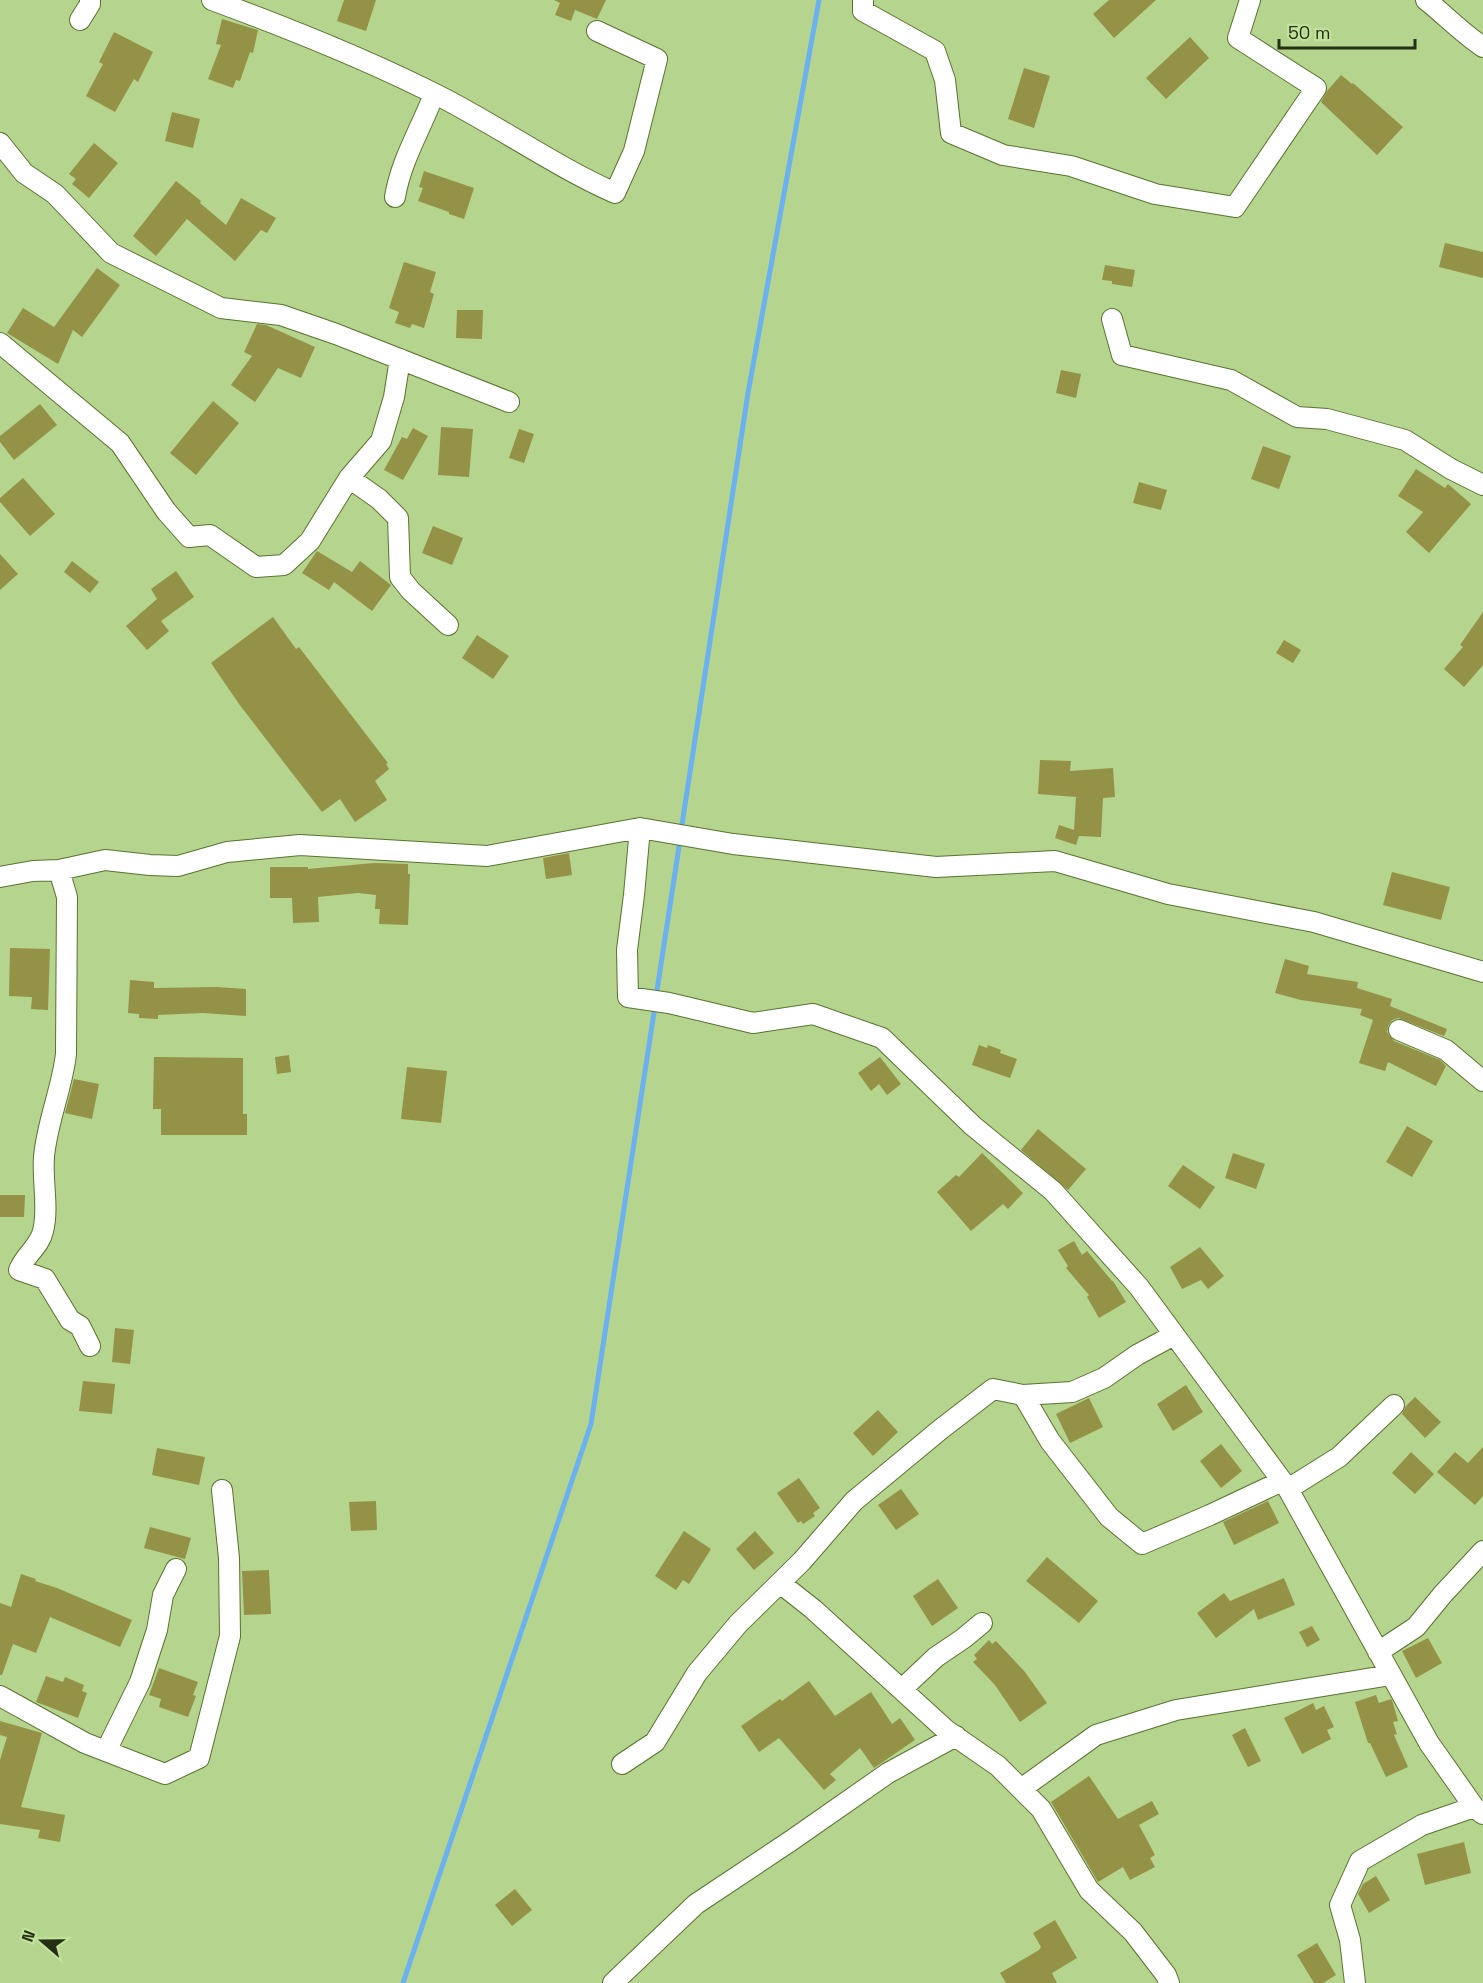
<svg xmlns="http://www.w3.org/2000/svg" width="1483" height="1983" viewBox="0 0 1483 1983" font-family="'Space Grotesk',sans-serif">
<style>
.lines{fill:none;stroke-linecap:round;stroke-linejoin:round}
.stream{stroke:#6cb1ef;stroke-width:5}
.building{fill:#949246}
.street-casing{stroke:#597331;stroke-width:22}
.street{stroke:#fff;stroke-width:20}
</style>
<rect width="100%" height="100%" fill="#b5d48e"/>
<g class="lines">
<path class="stream" d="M681,831L748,393L819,0
M656,997L680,840
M403,1983L591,1424L655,1006"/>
</g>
<path class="building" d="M344,0H376L366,31L337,21Z
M554,0H606L597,19L575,10L571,21L555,15L560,3Z
M1109,0H1156L1114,38L1093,14Z
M222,19L258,30L253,53L250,52L240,81L236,80L233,88L208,79L221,45L216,44Z
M114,32L153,52L138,82L134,79L115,112L86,96L103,64L99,62Z
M1190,37L1209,58L1166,99L1146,78Z
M1024,68L1050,76L1034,128L1008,119Z
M1341,75L1352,84L1353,83L1403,127L1377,155L1321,102L1327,91Z
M172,112L200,119L193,148L165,141Z
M94,143L118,163L89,198L72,184L76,179L69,174Z
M424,171L474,188L464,219L449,214V212L418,201L423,188L419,187Z
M176,181L201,201L200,203L226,225L241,198L276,218L267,233L261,230L235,261L187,219L156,256L133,236Z
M1445,243L1483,252V278L1439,267Z
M404,262L436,272L430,292L434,294L424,328L412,324L410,328L395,323L399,312L389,308Z
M1105,265L1135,270L1132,287L1112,284V281L1102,280Z
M97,268L120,285L82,337L73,330L58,364L7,333L23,308L54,327Z
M457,310H483L482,339L456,338Z
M257,324L266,325L315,347L301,378L278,368L255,402L231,385L252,356L244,352Z
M1061,370L1081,374L1076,398L1056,393Z
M213,401L239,423L196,475L170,453Z
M40,404L57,425L14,460L0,442V436Z
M441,427L473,429L469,477L438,475Z
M413,428L428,436L403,480L384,470L402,437L407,439Z
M519,429L534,434L524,463L509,458Z
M1263,446L1291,456L1279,489L1251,479Z
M1416,469L1445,488L1448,484L1471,504L1429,553L1406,532L1423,512L1398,496Z
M23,478L55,514L30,536L0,502V498Z
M1139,482L1167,490L1161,510L1133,503Z
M433,526L463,538L452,565L422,553Z
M317,551L352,572L360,561L391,585L372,611L334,582L329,590L302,573Z
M0,554L18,574L0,590Z
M72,561L99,582L90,593L64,572Z
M176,571L194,597L161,621L169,631L147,650L126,626L157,599L151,589Z
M1483,612V665L1464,687L1444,669L1463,647L1460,645Z
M273,617L296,649L299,647L388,763L386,764L389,769L375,781L387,800L355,822L340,799L322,812L239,704L211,663Z
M477,635L509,656L493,679L462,658Z
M1284,640L1301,650L1293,663L1276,653Z
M1040,760L1071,761L1070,771L1113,768L1115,797L1103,798L1101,837L1079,836L1076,845L1055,838L1059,825L1074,830L1076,797L1038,794Z
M569,853L572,875L546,879L543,858Z
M374,863L408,864V874H410L408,925L379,924L380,909H375L376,895L358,893L318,897L319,922L293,923L292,898H270V867H308V869Z
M1392,872L1450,887L1441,920L1383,905Z
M10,948L50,949L48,1010L31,1009L32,997L9,996Z
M1285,959L1309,966L1307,974L1358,982L1357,988L1392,999L1390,1006L1447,1029L1444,1036L1398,1018L1392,1020L1388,1026L1387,1032L1394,1041L1440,1060L1446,1066L1436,1086L1388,1062L1385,1071L1359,1063L1373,1020L1360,1015L1362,1009L1301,1000L1275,993Z
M130,980L154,982V988L217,987L246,989V1016L203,1013L158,1015V1019L139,1018V1014L128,1013Z
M979,1045L987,1048L988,1045L1001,1050L1000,1053L1017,1059L1010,1078L972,1065Z
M289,1055L291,1072L277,1074L275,1057Z
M154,1057L243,1058V1114H247V1135H161V1109H153Z
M880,1057L901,1084L887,1095L879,1084L871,1091L858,1073Z
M407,1067L447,1071L441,1123L401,1119Z
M74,1079L99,1084L92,1119L65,1113Z
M1407,1126L1433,1141L1412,1177L1386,1162Z
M1038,1129L1086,1169L1068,1190L1021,1150Z
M982,1153L1023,1193L1008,1209L1003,1204L971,1231L937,1192L956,1175L959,1177Z
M1233,1153L1265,1164L1256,1189L1225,1178Z
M1183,1165L1215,1187L1200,1209L1168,1186Z
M0,1195H25L24,1217H0Z
M1074,1241L1082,1255L1087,1251L1112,1281H1113L1126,1302L1099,1318L1087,1297L1089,1295L1066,1268L1068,1266L1058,1250Z
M1200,1247L1224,1276L1208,1289L1201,1280L1182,1289L1170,1267Z
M115,1328L134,1330L130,1364L112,1362Z
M83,1381L115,1384L112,1414L79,1411Z
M1186,1385L1203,1412L1173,1431L1157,1404Z
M1415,1397L1441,1422L1425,1438L1402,1414L1406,1406Z
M1089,1398L1103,1427L1070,1443L1056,1414Z
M878,1410L898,1432L873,1456L853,1433Z
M1221,1444L1242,1471L1221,1488L1200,1461Z
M1483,1447V1496L1475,1505L1437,1472L1455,1452L1468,1463Z
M157,1448L205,1457L199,1485L152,1475Z
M1411,1452L1434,1474L1415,1494L1392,1473Z
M799,1478L820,1508L813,1513L815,1516L803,1524L801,1521L798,1523L777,1493Z
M901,1489L919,1514L896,1530L878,1505Z
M376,1501L377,1530L351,1531L349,1502Z
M1268,1501L1279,1523L1234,1545L1223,1522Z
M150,1527L191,1538L185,1559L144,1548Z
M684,1531L711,1549L689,1584L683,1580L676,1590L655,1576Z
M755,1531L774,1553L754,1570L736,1549Z
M1047,1557L1098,1601L1079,1623L1026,1581Z
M269,1570L271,1614L244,1615L242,1571Z
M21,1574L36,1579L35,1581L57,1588L132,1620L120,1647L50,1617L36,1653L13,1644L2,1675H0V1603L11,1607Z
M1284,1578L1295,1605L1258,1620L1254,1609L1216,1638L1197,1613L1224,1593L1230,1601Z
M938,1579L958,1608L932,1626L913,1596Z
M1312,1626L1320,1640L1307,1647L1299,1632Z
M1428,1638L1442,1663L1416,1678L1402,1651Z
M989,1640L992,1644L996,1641L1025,1672L1047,1703L1020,1722L995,1685L973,1662L977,1659L974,1655Z
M159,1668L198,1682L193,1695L196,1696L188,1717L159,1707L161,1699L149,1695Z
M46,1676L63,1682L65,1677L84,1685L82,1691L87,1693L78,1718L36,1702Z
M809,1681L835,1716L871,1692L892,1724L900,1718L915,1740L874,1768L860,1748L830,1774L836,1780L824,1790L779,1738L759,1752L741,1726L780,1699L782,1701Z
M1376,1695L1379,1703L1391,1699L1392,1700L1398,1721L1393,1722L1397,1734L1394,1735L1408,1767L1386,1777L1370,1743H1368L1355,1702Z
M1313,1703L1316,1710L1324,1706L1334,1727L1327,1730L1331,1739L1302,1754L1284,1718Z
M0,1721L42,1733L21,1807L65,1815L60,1842L38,1838L40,1830L0,1824V1760L7,1737L0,1735Z
M1245,1728L1261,1761L1248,1767L1232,1735Z
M1089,1776L1118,1819L1152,1801L1159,1814L1139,1825L1155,1855L1150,1858L1155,1867L1130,1880L1123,1867L1098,1882L1051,1802Z
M1464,1842L1471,1873L1425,1885L1417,1854Z
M1376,1876L1390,1900L1369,1913L1358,1894L1363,1884Z
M515,1889L532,1910L512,1926L495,1905Z
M1055,1920L1077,1958L1052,1973L1057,1983H1006L1000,1973L1039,1950L1041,1947L1033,1933Z
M1317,1943L1336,1975L1323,1983H1314L1297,1955Z"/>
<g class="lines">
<defs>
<path id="street" d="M212,0C291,29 369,60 443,98C501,128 555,166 615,193L634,151L657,59L597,31
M863,0V11L935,51L945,80L951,133L1003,155L1071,166L1155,194L1235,207L1316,88L1238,38L1250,0
M1426,0C1445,15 1462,33 1483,47
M80,20L90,4V0
M0,143L24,173L55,194L111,253L221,308L281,315L336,334L509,402
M395,197C401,160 421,129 434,94
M1112,319L1122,355L1231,380L1297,417L1327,419L1405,440L1451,469L1483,485
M0,343L120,443L166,511L189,537L210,535L256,567L284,565L310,541L349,478L381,441L394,397L400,359
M349,478L379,499L398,518L400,577L411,591L448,625
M640,828L634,895L627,950L628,997L669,1003L753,1023L813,1014L882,1038L973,1126L1053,1191L1139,1287L1288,1489L1429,1743L1474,1807L1483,1814
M59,870L67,897L66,1054C62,1089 47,1122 44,1157C42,1181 49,1208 43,1231C40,1246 25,1255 19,1270L45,1279L70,1320L80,1326L90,1346
M0,877L33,871L59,870L105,860L150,865L178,866L227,852L300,845L487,856L640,828L733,844L936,867L1055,861L1168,894L1314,922L1483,972
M1399,1030L1446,1050L1483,1081
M1023,1395L1050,1441L1109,1517L1142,1544L1210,1515L1282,1481
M1288,1489L1339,1457L1394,1405
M780,1583L813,1609L946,1730L998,1766L1041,1809L1089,1890L1133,1932L1166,1975L1169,1983
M1378,1652L1416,1627L1443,1594L1483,1551
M902,1689L936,1657L964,1638L982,1623
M0,1696L85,1743L165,1774L199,1758L230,1636L229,1558L222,1490
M106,1751L140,1682L157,1630L163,1595L176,1569
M622,1764L655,1742L697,1673L738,1624L802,1561L854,1501L941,1429L993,1389L1023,1395L1072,1392L1104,1378L1137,1355L1174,1335
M1021,1789L1096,1735L1176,1710L1391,1675
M613,1983L696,1904L792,1840L888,1773L956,1736
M1355,1983L1350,1940L1340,1905L1360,1861L1422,1825L1474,1807"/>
</defs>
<use href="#street" class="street-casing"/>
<use href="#street" class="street"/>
</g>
<g transform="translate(42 1941) rotate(290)" stroke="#c2e19b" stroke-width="4.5" paint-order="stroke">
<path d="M0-4.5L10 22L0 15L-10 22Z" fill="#242f13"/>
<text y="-9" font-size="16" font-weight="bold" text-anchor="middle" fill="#242f13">N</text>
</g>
<path d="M1279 39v9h136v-9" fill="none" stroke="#242f13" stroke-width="3"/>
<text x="1288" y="39" font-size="18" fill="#242f13" stroke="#c2e19b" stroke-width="4.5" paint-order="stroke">50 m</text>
</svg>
